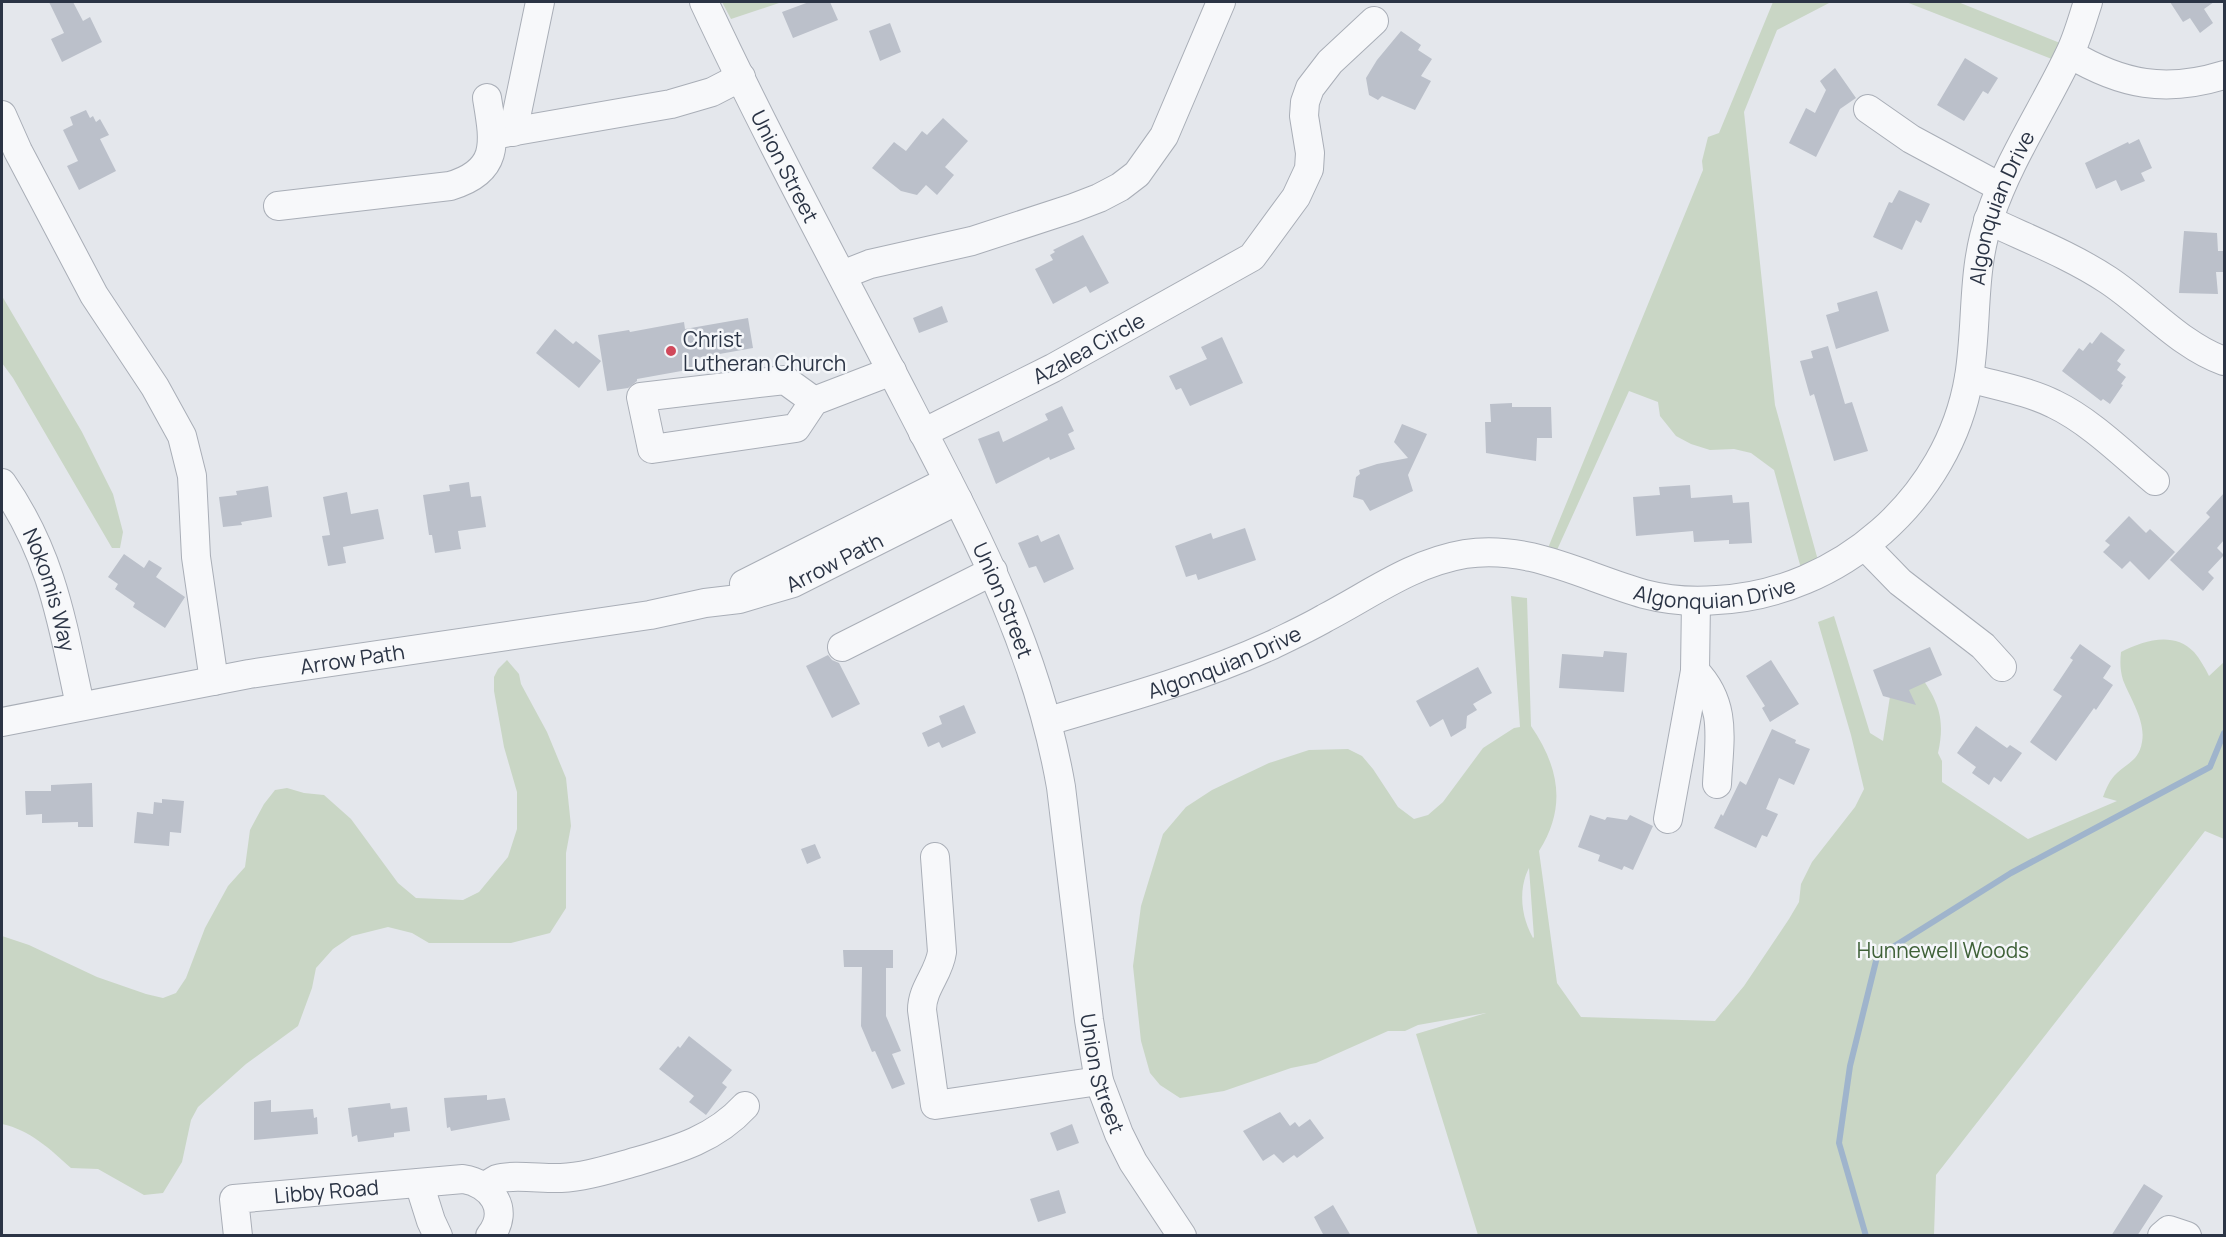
<svg xmlns="http://www.w3.org/2000/svg" width="2226" height="1237" viewBox="0 0 2226 1237" font-family="Manrope,sans-serif">
<style>
.green{fill:#c9d6c5;fill-rule:evenodd}
.lines{fill:none;stroke-linecap:round;stroke-linejoin:round}
.stream{stroke:#9fb4cc;stroke-width:6}
.building{fill:#bbc0ca}
.minor-casing{stroke:#a9aeb7;stroke-width:30}
.minor{stroke:#f7f8fa;stroke-width:28}
.poi-dot{fill:#d1495b;stroke:#f4f6f9;stroke-width:2}
.labels{text-anchor:middle;dominant-baseline:central;stroke-width:5;stroke-linejoin:round;paint-order:stroke}
.street-label{font-size:21px;fill:#2b3445;stroke:#f4f6f9}
.poi-label{font-size:21px;fill:#2b3445;stroke:#f4f6f9;text-anchor:start}
.park-label{font-size:21px;fill:#3f6138;stroke:#f4f6f9}
</style>
<rect width="100%" height="100%" fill="#e4e7ec"/>
<path class="green" d="M722,2H782L731,19Z
M1773,2H1831L1777,30L1744,112L1775,405L1819,564L1802,572L1774,470L1751,453L1734,449L1710,450L1691,444L1676,436L1660,416L1658,402L1629,391L1557,550L1548,548L1703,170L1702,161L1708,137L1719,133Z
M1906,2H1958L2075,49L2067,65Z
M2,296L82,432L113,494L123,532L120,548H112L13,378L2,363Z
M1511,596L1527,598L1531,726C1559,767 1567,807 1539,851L1557,983L1581,1017L1715,1021L1744,986L1789,919L1799,902L1801,884L1812,862L1855,807L1864,789L1851,735L1818,622L1834,616L1870,733L1883,741L1891,690L1912,664C1935,696 1947,713 1938,753L1942,761V782L2028,839L2117,801L2103,797C2106,789 2110,779 2117,773C2129,762 2139,760 2142,742C2146,721 2130,698 2123,680C2120,670 2120,662 2121,652C2144,640 2174,631 2194,652C2200,659 2205,668 2209,676L2224,662V839L2205,831L1936,1175L1934,1235H1478L1416,1034L1486,1013L1418,1025L1405,1031H1388L1316,1063L1291,1068L1224,1091L1180,1098L1160,1085L1150,1073L1141,1041L1133,966L1141,906L1163,834L1186,807L1212,790L1269,763L1309,750L1348,749L1362,756L1373,769L1398,807L1414,819L1428,815L1443,802L1483,748L1514,728L1520,727ZM1529,868L1534,937L1533,938C1521,917 1518,889 1529,868Z
M507,660L519,674L521,684L547,732L566,778L571,826L566,853V908L550,933L511,943H429L412,933L388,927L352,936L333,949L316,968L312,988L298,1026L246,1064L198,1107L191,1120L182,1162L163,1193L144,1195L98,1169L71,1168C50,1149 30,1130 2,1124V936L29,945L97,977L146,994L163,998L176,993L186,978L205,928L228,886L245,867L250,830L264,804L275,790L287,788L304,793L324,795L351,819L398,883L416,898L463,900L479,892L508,857L517,829V792L504,747L494,691V677L498,669Z"/>
<g class="lines">
<path class="stream" d="M1866,1236L1839,1143L1850,1066L1877,957L2011,873L2210,767L2224,733"/>
</g>
<path class="building" d="M49,2H73L83,21L90,17L102,42L62,62L51,39L64,33Z
M809,2H830L838,20L793,38L782,12Z
M2170,2H2214L2204,9L2213,23L2200,33L2190,18L2183,22Z
M890,23L901,52L880,61L869,31Z
M1401,31L1421,45L1418,50L1432,59L1421,76L1431,81L1415,110L1382,96L1378,100L1369,95L1366,78L1377,60Z
M1965,58L1998,78L1988,94L1983,91L1964,121L1937,105Z
M1835,68L1856,98L1840,109L1816,157L1789,143L1806,108L1815,113L1826,90L1820,81Z
M86,110L90,118L93,116L96,122L100,119L109,135L100,139L116,171L79,190L67,166L78,161L63,130L73,125L70,117Z
M943,118L968,141L945,167L954,175L937,195L926,185L917,195L901,191L872,168L894,142L906,151L922,131L927,135Z
M2139,139L2152,168L2141,173L2145,181L2121,191L2116,180L2096,189L2085,163L2128,142L2129,144Z
M1899,190L1930,204L1921,223L1916,220L1902,250L1873,237L1889,202L1892,203Z
M2184,231L2217,233L2218,251H2224V272H2216L2218,294L2179,293Z
M1083,235L1109,283L1090,293L1086,286L1053,304L1035,269L1053,260L1050,255L1055,252L1053,250Z
M1877,291L1889,331L1836,349L1826,315L1839,311L1837,303Z
M942,306L948,322L919,333L913,318Z
M748,318L753,348L697,358L698,368L637,379V381L628,388L607,391L598,335L629,330L630,332L684,322L685,329Z
M555,329L573,344L576,341L601,361L579,388L536,353Z
M2101,332L2125,350L2117,361L2121,364L2117,370L2126,377L2121,384L2123,385L2110,404L2103,399L2101,401L2062,371L2079,348L2083,351L2090,342L2092,344Z
M1222,337L1243,383L1190,406L1181,388L1176,390L1169,376L1207,359L1201,347Z
M1828,346L1845,404L1852,402L1868,451L1834,461L1814,394L1810,396L1800,361L1813,358L1811,351Z
M1512,403V407H1551L1552,438H1537L1536,461L1486,453L1485,422H1491L1490,404Z
M1062,406L1074,431L1068,434L1075,449L1050,460L1049,457L996,484L978,439L999,431L1003,442L1048,420L1045,414Z
M1402,424L1427,434L1408,475L1413,491L1370,511L1363,500L1353,497L1356,477L1360,474L1359,470L1377,464L1408,458L1394,442Z
M469,482L471,497L481,496L486,527L458,531L461,549L435,553L432,535H429L423,495L450,491L449,485Z
M1690,485L1691,498L1732,495L1733,503L1749,502L1752,543L1729,544V540L1694,542L1693,531L1636,536L1633,497L1660,495L1659,487Z
M268,486L272,517L241,522L242,525L223,527L219,497L237,495L236,491Z
M347,492L351,514L378,509L384,539L343,547L346,563L328,566L322,536L330,535L323,497Z
M2224,493V540L2217,548L2224,555L2208,572L2214,578L2203,591L2170,560L2210,517L2206,513Z
M2129,516L2146,533L2150,529L2175,552L2149,580L2130,561L2122,569L2103,552L2110,545L2105,541Z
M1245,528L1256,560L1198,580L1196,574L1186,577L1175,546L1211,533L1213,539Z
M1059,534L1074,569L1044,583L1036,566L1029,568L1018,543L1038,535L1041,542Z
M124,554L144,568L149,560L162,568L156,577L185,597L165,628L133,607L135,603L115,589L118,584L108,577Z
M2080,644L2111,666L2103,678L2113,685L2096,710L2094,708L2056,761L2030,742L2062,696L2053,690L2073,660L2070,658Z
M1930,647L1942,675L1909,690L1916,705L1883,696L1873,670Z
M1604,651L1627,653L1624,692L1559,688L1562,654L1603,657Z
M828,655L832,660L839,663L860,704L832,718L806,666Z
M1771,660L1799,704L1770,722L1762,708L1765,706L1746,676Z
M1478,667L1492,693L1473,704L1477,710L1467,716L1466,728L1451,737L1443,719L1430,727L1416,701Z
M964,705L976,733L942,748L939,742L928,747L922,733L942,724L939,716Z
M1976,726L2007,748L2010,745L2022,753L2001,782L1994,777L1989,785L1972,773L1976,767L1957,753Z
M1772,729L1796,740L1795,743L1810,749L1794,785L1779,778L1766,809L1778,814L1767,837L1762,835L1756,848L1714,828L1721,814L1723,816L1740,781L1746,785Z
M92,783L93,827H78V822L42,823V814L26,815L25,791H51V785Z
M162,799L184,801L181,833L170,832L169,846L134,843L137,812L153,814L154,802L162,803Z
M1590,815L1605,820L1607,817L1627,820L1630,815L1653,826L1633,870L1624,866L1622,870L1598,861L1600,855L1578,847Z
M815,844L821,858L807,864L801,849Z
M843,950H893V968H886V1016L901,1051L892,1054L905,1084L892,1089L875,1051L872,1052L861,1026L862,967H844Z
M689,1036L732,1070L722,1083L727,1087L706,1115L689,1102L694,1096L659,1069L678,1046L680,1048Z
M487,1095V1100L505,1098L510,1120L451,1131L450,1127L447,1128L444,1098Z
M271,1100V1112L313,1109L314,1118L317,1117L318,1134L254,1140V1102Z
M390,1103L391,1109L407,1107L410,1131L394,1133V1137L358,1142L357,1135L352,1137L348,1108Z
M1280,1112L1290,1126L1295,1122L1299,1127L1310,1119L1324,1138L1297,1158L1294,1155L1283,1163L1274,1154L1263,1161L1243,1131Z
M1072,1124L1079,1143L1057,1151L1050,1133Z
M2144,1184L2163,1196L2137,1236H2111Z
M1059,1190L1066,1213L1038,1222L1030,1199Z
M1333,1205L1351,1236H1324L1314,1217Z"/>
<g class="lines">
<defs>
<g id="minor">
<path id="s1" d="M704,2C767,137 839,269 907,401C973,529 1036,643 1061,787L1089,1020L1099,1081L1119,1134L1133,1162L1182,1236"/>
<path d="M2070,54C2122,85 2166,93 2224,75"/>
<path d="M1868,109L1911,139L2000,187"/>
<path d="M2,115L18,151L94,295L155,387L182,436L192,476L196,557L214,681"/>
<path d="M513,132L540,2"/>
<path d="M493,135L671,104L712,92L741,77"/>
<path d="M278,206L450,186C501,171 494,141 487,98"/>
<path d="M1988,220C2028,239 2070,255 2108,280C2146,305 2181,346 2224,361"/>
<path d="M842,275L870,264L972,241L1073,208L1099,198L1120,187L1137,174L1164,136L1221,2"/>
<path d="M1969,378C1997,386 2028,391 2054,404C2090,421 2124,455 2155,481"/>
<path d="M814,401L785,380L641,397L652,449L796,428L814,401L892,371"/>
<path id="s2" d="M923,433L1053,368L1252,257L1296,197L1309,169L1310,153L1304,116L1305,102L1310,88L1330,62L1374,21"/>
<path id="s3" d="M2,483C52,555 62,622 80,705"/>
<path d="M1865,546L1900,582L1983,646L2002,667"/>
<path d="M744,584L948,481"/>
<path d="M842,647L993,571"/>
<path d="M1695,671C1728,705 1719,741 1717,784"/>
<path id="s4" d="M1048,721C1124,699 1200,678 1272,645C1290,636 1308,628 1325,618C1371,594 1412,563 1465,554C1529,544 1584,577 1644,594C1667,600 1693,602 1717,600C1839,594 1949,498 1969,377C1978,322 1971,271 1990,216C2009,160 2042,111 2068,57C2077,40 2082,20 2088,2"/>
<path id="s5" d="M2,722L249,674L650,615L705,603L739,599L793,583L958,500"/>
<path d="M1668,819L1695,671L1696,601"/>
<path d="M935,857L942,952C939,974 922,988 922,1010L935,1105L1099,1081"/>
<path d="M419,1183L431,1221L438,1236"/>
<path d="M485,1186C489,1184 493,1181 497,1179C512,1174 544,1179 561,1178C584,1177 606,1170 628,1164C672,1151 713,1141 745,1106"/>
<path id="s6" d="M238,1236L234,1199L463,1179C491,1183 511,1210 490,1236"/>
<path d="M2162,1236L2169,1230L2187,1236"/>
</g>
</defs>
<use href="#minor" class="minor-casing"/>
<use href="#minor" class="minor"/>
</g>
<circle class="poi-dot" cx="671" cy="351" r="6"/>
<g class="labels">
<g class="street-label">
<text stroke="none"><textPath href="#s1" startOffset="183">Union Street</textPath></text>
<text stroke="none"><textPath href="#s4" startOffset="1246">Algonquian Drive</textPath></text>
<text stroke="none"><textPath href="#s2" startOffset="186">Azalea Circle</textPath></text>
<text stroke="none"><textPath href="#s5" startOffset="850">Arrow Path</textPath></text>
<text stroke="none"><textPath href="#s4" startOffset="708">Algonquian Drive</textPath></text>
<text stroke="none"><textPath href="#s3" startOffset="118">Nokomis Way</textPath></text>
<text stroke="none"><textPath href="#s1" startOffset="669">Union Street</textPath></text>
<text stroke="none"><textPath href="#s5" startOffset="356">Arrow Path</textPath></text>
<text stroke="none"><textPath href="#s4" startOffset="186">Algonquian Drive</textPath></text>
<text stroke="none"><textPath href="#s1" startOffset="1155">Union Street</textPath></text>
<text stroke="none"><textPath href="#s6" startOffset="130">Libby Road</textPath></text>
</g>
<g class="poi-label">
<text x="683" y="339">Christ<tspan x="683" dy="24">Lutheran Church</tspan></text>
</g>
<g class="park-label">
<text x="1943" y="950">Hunnewell Woods</text>
</g>
</g>
<rect width="2226" height="1237" fill="none" stroke="#2b3445" stroke-width="6"/>
</svg>
